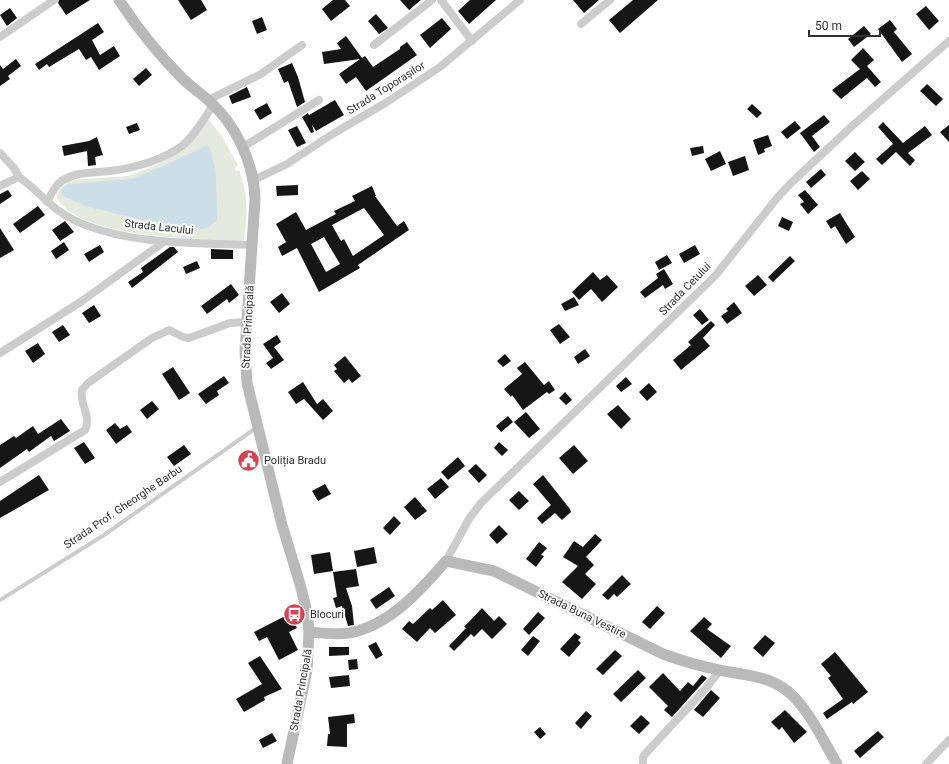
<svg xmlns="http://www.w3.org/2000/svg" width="949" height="764" viewBox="0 0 949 764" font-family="Roboto,sans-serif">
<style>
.green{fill:#e5eade}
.water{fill:#ccdee8}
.building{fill:#161616;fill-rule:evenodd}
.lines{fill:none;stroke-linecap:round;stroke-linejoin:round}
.lane{stroke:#ccc;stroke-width:4}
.street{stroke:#ccc;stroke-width:8}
.secondary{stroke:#b9b9b9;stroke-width:11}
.labels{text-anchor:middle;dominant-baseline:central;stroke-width:4;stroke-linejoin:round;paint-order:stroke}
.street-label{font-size:11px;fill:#2f2f2f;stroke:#fff}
.poi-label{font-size:11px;fill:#2f2f2f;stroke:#fff;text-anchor:start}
</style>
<rect width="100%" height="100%" fill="#fff"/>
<path class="green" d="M208,118L223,138L238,165L235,168L236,171L239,170C248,193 248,216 244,240C229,243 213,240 198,239C162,237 76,232 57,198L59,189L71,180L128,176L147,169L170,158L184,147Z"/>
<path class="water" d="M207,145L210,148L216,172L217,220L208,228L201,229L142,220L85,206L63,196L61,191L64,187L69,184L131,179L168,164Z"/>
<path class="building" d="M59,0H90L66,15L58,3Z
M178,0H201L207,10L191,20Z
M333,0H345L350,6L331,21L322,9Z
M400,0H421L409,10Z
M470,0H496L469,24L458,11Z
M573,0H599L584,13Z
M633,0H658L620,33L609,20Z
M926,6L939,21L929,30L916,14Z
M10,8L17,18L7,26L0,15Z
M376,14L388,28L379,34L368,21Z
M262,17L267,30L257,34L252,21Z
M442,18L451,29L430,48L420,35Z
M890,20L897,29L894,32L912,54L902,62L878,29Z
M98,23L104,32L92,40L100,55L114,46L120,56L99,70L91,57L86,60L79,49L49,67L47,64L39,70L35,64Z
M864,26L871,34L854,47L848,39Z
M346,36L362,58L365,56L373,67L400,49V47L407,42L417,55L366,91L356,77L346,84L339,74L360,59L324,64L322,52L341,49L337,43Z
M863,48L874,60L867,66L881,82L875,87L867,78L841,99L832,90L860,69L851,60Z
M16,59L21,66L8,76L10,79L0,86V65L3,69Z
M292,63L298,77L305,102L297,107L288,81L284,83L278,69Z
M146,68L152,75L139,86L133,79Z
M927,84L943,99L936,106L920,91Z
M247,87L251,97L232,104L229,96Z
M335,100L344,115L316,131L312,125L314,132L311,133L302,117L308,113L309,115Z
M267,103L272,113L260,120L254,110Z
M752,104L762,113L757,118L747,109Z
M824,115L830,122L812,136L820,147L814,152L800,133Z
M795,121L801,128L787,139L781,132Z
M883,122L903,143L925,126L932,135L908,153L915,160L910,166L896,152L882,165L876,159L893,144L878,127Z
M137,123L140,130L129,134L126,127Z
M949,125V142L940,132Z
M297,126L306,143L297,147L288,130Z
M768,135L772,146L764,149L765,152L758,155L753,140Z
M97,137L103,155L95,157L96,165L88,166L87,151L64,156L62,146L89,141Z
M703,146L704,153L692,156L690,148Z
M720,151L726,164L711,171L705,159Z
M855,152L865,162L855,171L845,161Z
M745,156L749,170L733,176L728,162Z
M821,169L826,175L811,188L806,182Z
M862,171L870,179L858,190L850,181Z
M298,185V195L277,196L276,186Z
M372,186L376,196H375L397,226L404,221L409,230L358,265L360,268L319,292L297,248L282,256L278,247L286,242L276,224L296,212L306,230L336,214L334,211L355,201L352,196ZM364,208L384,235L353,256L344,239L341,241L332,225ZM324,237L340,264L326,272L311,244Z
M8,190L12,196L0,204V194Z
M805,190L818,205L808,214L800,204L804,202L798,195Z
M38,206L45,215L20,233L13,224Z
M840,213L855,237L846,244L835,226L831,229L826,221Z
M782,217L793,222L789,231L778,226Z
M65,221L74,232L60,241L52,230Z
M0,228L14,250L0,258Z
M64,242L69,250L56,259L51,251Z
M100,245L104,252L89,262L84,254Z
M695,245L700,254L684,263L679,254Z
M170,247H174L178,252L132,288L128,282L143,272L141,268Z
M211,249L233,250V259H211Z
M667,255L672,263L659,270L655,262Z
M790,256L795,261L773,282L768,277Z
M197,261L200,268L186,274L183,267Z
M664,269L673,284L665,289L663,285L645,298L640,292L658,278L656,274Z
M593,272L600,280L607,275L618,287L602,302L591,289L579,300L572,292Z
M758,275L767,285L754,296L745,286Z
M231,284L239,295L229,303L227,299L207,314L201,306Z
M282,293L290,304L279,313L270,302Z
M574,297L579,305L565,311L561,304Z
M734,302L742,313L727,324L721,316L728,311L726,309Z
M94,305L101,316L89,323L82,313Z
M700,309L709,320L702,325L693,315Z
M711,321L715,325L703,338L710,346L681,370L673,360L691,345L688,342Z
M559,324L570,337L560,344L550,330Z
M63,325L70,335L59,342L52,332Z
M277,335L281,342L274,347L284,360L271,369L266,363L273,358L263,344Z
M38,343L45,354L33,363L25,351Z
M585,349L590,356L578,364L574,357Z
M505,354L511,361L503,367L497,361Z
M345,356L361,376L352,383L349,379L344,383L334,371L337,369L334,365Z
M525,362L544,385L549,381L555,390L549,394L547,392L523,410L512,395L511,397L504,389L522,374L517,368Z
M173,367L190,393L179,400L162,374Z
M224,376L229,383L217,391L219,395L206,404L198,394Z
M626,377L632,384L621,392L616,386Z
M303,382L317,404L323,399L333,411L323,420L304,399L296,404L288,392Z
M649,383L657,392L647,401L639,392Z
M565,392L572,400L566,405L559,398Z
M152,401L159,409L147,419L140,410Z
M618,405L631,419L621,429L607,414Z
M526,412L540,429L529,438L514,422Z
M508,416L513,422L501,432L496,426Z
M61,419L70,431L54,441L51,436L29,452L27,449L0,468V445L14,436L16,438L33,426L38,434Z
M115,423L120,429L127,425L132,432L116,444L106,430Z
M84,442L95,458L85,464L74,448Z
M499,442L508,450L502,456L494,448Z
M184,445L191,454L174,466L167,457Z
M574,445L588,461L573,474L559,458Z
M458,457L465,466L448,480L441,472Z
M476,464L487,475L479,483L468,471Z
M39,475L49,490L0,518V501Z
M543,475L570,509L571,512L562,520L555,513L542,524L537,518L551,505L533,484Z
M441,478L449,487L435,499L427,489Z
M325,484L331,494L318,501L312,491Z
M519,491L529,501L519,510L509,500Z
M415,497L427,511L415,520L404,507Z
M394,516L401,523L390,535L383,528Z
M499,525L508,534L497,544L489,535Z
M595,534L602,540L586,557L594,565L585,574L596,584L582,599L562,582L578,566L563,557L574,541L583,547Z
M539,542L547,548L541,555L544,556L536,567L526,559Z
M374,547L377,563L357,567L354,551Z
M330,552L333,571L314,574L311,555Z
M356,569L359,586L346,588L352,606L354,625L348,626L342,606L336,608L333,598L337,597L333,572Z
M622,575L631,584L617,597L614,594L608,600L602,595Z
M389,587L395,596L376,609L370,600Z
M443,600L456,615L435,633L430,628L417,642L402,629L409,621L413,624L430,608L432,610Z
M657,606L665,613L650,629L642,622Z
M482,608L494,621L499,616L507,624L492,639L482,629L474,637L471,634L454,651L449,646L466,628L464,627Z
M538,612L545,618L529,635L523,629Z
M289,614L297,628L289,632L298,650L279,660L267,637L259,641L254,632Z
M704,617L712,624L707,629L731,646L721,658L690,631Z
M575,633L581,637L578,640L581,643L569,657L560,649Z
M765,635L775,643L763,657L753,648Z
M533,636L540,641L528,656L521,650Z
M376,642L383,655L376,659L368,646Z
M329,647H349V655L329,656Z
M615,650L622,656L603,675L596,669Z
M835,652L868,692L853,704L852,702L827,719L823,713L843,699L828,678L831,676L821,664Z
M260,656L282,689L264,697L265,700L244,712L236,699L262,684L248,663Z
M357,659L358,669L349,670L348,660Z
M638,670L646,678L621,702L613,694Z
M663,673L680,691L688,682L693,686L702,675L707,678L672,717L664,710L668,706L649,687Z
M349,675L350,686L331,688L329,677Z
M711,690L720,698L703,717L694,710Z
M785,710L807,732L794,743L782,727L779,730L771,722Z
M586,711L592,716L581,729L575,723Z
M354,714L355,723L347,724V747L327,746L328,734H330L328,717Z
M641,715L650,723L639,734L630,726Z
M540,727L546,734L540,739L534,732Z
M878,731L884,737L860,758L854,751Z
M272,733L277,741L263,748L259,740Z"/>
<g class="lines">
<path class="lane" d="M0,600L104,535L256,428"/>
<path class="street" d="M441,0L472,41
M581,24L610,0
M0,37L54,0
M374,45L432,0
M208,100L261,74L302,45
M243,147L319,100
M0,153L14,168L19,177
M254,180L287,164L331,135L387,102L440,67L520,0
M0,186L19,177C38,190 52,210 74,220C125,245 197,243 253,245
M47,202C50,196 54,188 58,184C72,171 93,173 110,171C134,168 162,160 182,146C195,135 204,119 213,105
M0,353L82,301L165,241
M0,482L85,430C92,416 79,404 82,390L88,383L152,338L169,330L183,337L189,338L230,323L247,322
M446,561L469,519L481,503L715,276L777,198L791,183L851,127L949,41
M643,764V757L646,753L707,687L720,670
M926,764L949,740"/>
<path class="secondary" d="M119,0C138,29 158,54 182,78C190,86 199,92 208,100C236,124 254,163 255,199L245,351L247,383L282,525L300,584L307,612L309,632L307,670L287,764
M309,632C322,633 336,635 349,633C389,626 421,590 446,561L494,571L663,654C682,661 700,666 719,670C747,676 773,675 794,697C812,716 824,742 837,764"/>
</g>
<defs>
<symbol id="civic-disc" viewBox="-11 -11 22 22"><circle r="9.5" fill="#d34351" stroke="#fff"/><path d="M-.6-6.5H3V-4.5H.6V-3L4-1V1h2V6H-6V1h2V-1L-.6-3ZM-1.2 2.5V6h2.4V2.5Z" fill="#fff"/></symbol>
<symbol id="bus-disc" viewBox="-11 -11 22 22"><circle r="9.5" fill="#d34351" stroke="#fff"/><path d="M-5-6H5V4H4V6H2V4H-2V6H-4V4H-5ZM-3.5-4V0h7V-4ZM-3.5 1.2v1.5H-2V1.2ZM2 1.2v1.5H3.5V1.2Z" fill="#fff"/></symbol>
</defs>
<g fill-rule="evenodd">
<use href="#civic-disc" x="236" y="448" width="25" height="25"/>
<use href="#bus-disc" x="282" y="602" width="25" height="25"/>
</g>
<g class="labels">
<g class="street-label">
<text transform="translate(386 88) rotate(-32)">Strada Toporașilor</text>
<text transform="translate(159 227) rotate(6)">Strada Lacului</text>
<text transform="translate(685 289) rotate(-46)">Strada Cetului</text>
<text transform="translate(248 327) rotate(-87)">Strada Principală</text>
<text transform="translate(123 507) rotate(-34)">Strada Prof. Gheorghe Barbu</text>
<text transform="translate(582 614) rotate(26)">Strada Buna Vestire</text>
<text transform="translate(301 690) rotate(-80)">Strada Principală</text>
</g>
<g class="poi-label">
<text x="264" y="460">Poliția Bradu</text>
<text x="310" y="614">Blocuri</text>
</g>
</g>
<path d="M809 30v6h71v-6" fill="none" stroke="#2f2f2f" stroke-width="2"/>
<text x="815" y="30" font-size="12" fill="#2f2f2f" stroke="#ffffff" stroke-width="3" paint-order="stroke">50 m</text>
</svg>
